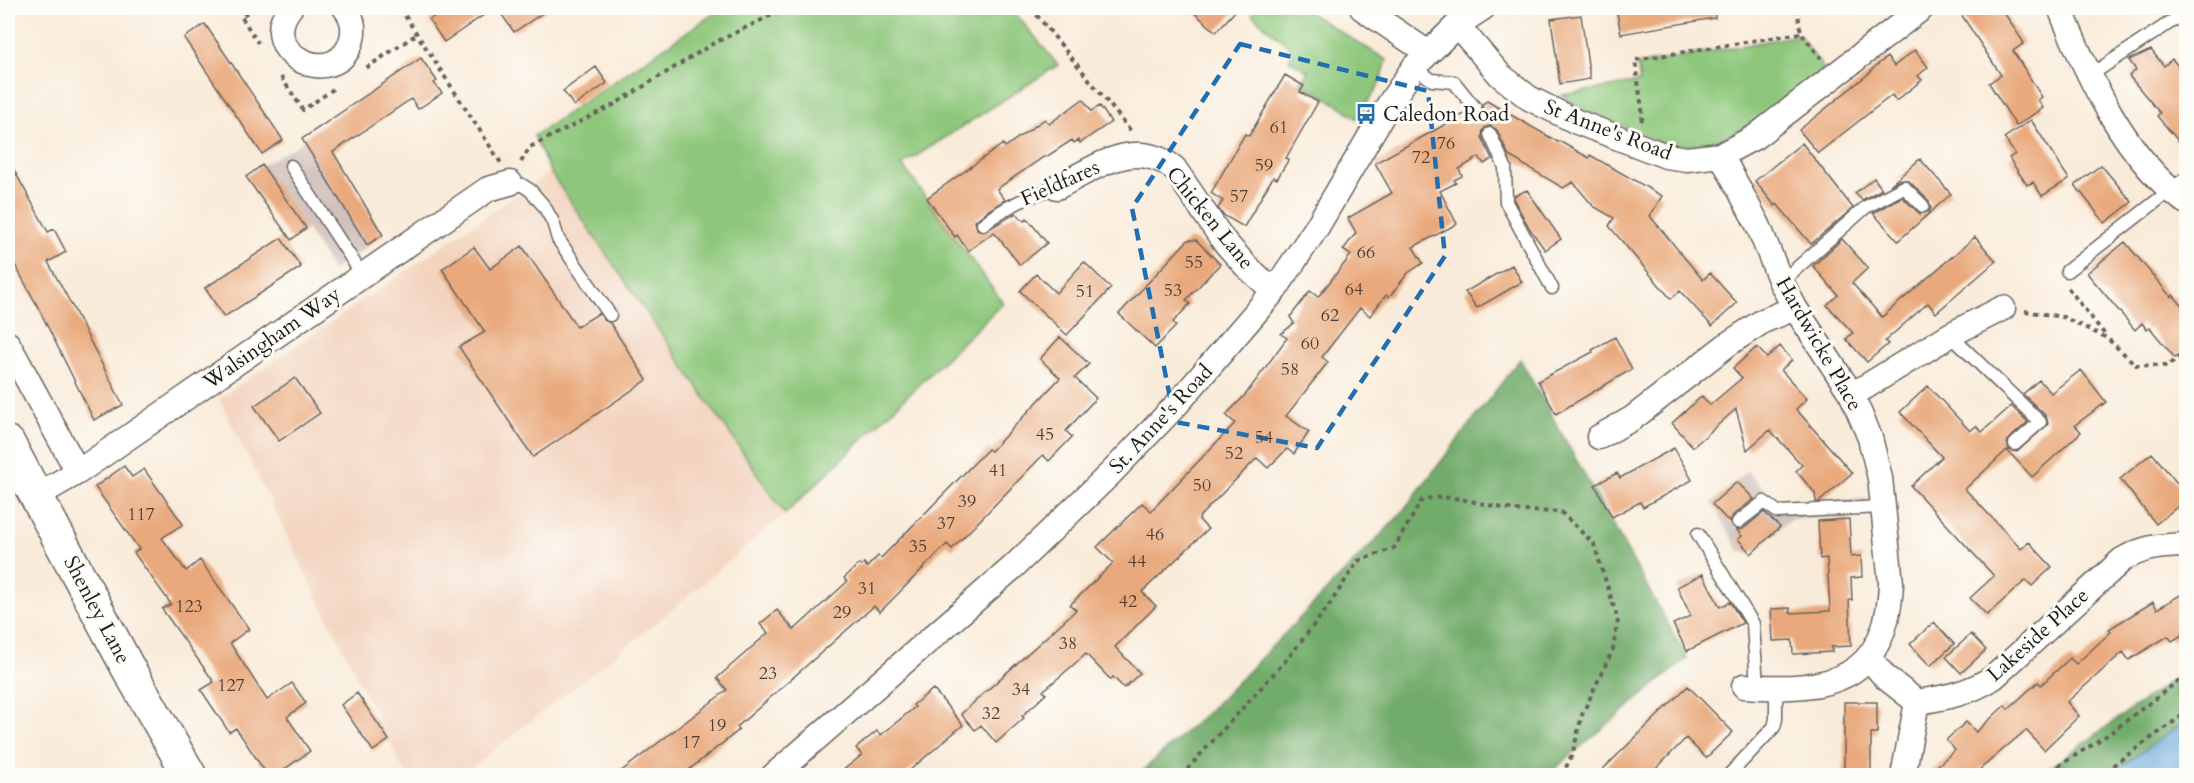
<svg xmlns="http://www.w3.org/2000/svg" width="2194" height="783" viewBox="0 0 2194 783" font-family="Cardo,serif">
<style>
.built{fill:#f3d4bf}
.industrial{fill:#cfc0bb}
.green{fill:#8ec77b;stroke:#55724c;stroke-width:1.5}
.forest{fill:#72ac6b;stroke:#476444;stroke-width:1.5}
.water{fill:#69a9dc;stroke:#42627c;stroke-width:1.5}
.building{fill:#e9a97b}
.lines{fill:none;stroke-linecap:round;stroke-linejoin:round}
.lane-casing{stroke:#69645e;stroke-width:15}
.street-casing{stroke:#69645e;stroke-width:27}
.secondary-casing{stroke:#69645e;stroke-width:36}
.path{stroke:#69645e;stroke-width:4;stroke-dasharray:4.5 4.5;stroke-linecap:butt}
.lane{stroke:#fff;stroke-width:12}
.street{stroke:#fff;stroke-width:24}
.secondary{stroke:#fff;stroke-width:33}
.marked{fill:none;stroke:#1f6fb2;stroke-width:4.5;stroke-dasharray:12 8;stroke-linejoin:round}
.labels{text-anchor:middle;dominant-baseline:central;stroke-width:6;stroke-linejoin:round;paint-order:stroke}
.number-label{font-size:18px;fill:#4f3f34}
.poi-label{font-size:21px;fill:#1c1c1c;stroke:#fdfcf7;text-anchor:start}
.street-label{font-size:21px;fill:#1c1c1c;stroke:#fdfcf7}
</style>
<rect width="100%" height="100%" fill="#fdfcf7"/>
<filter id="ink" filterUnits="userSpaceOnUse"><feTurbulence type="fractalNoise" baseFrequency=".0167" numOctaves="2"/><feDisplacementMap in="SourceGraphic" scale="12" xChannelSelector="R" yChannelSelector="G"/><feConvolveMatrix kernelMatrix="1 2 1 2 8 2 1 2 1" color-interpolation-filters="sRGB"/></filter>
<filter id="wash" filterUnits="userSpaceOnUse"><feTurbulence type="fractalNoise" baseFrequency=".008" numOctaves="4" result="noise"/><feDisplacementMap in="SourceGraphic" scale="24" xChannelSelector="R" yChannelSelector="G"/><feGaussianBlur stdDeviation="1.35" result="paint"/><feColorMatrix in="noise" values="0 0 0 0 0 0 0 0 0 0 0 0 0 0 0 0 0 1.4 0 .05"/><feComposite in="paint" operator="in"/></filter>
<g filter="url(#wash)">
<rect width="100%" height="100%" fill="#f9ebd9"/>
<path class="built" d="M550,172L785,514L651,627L462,775H406L219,399Z"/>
<path class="industrial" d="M319,133L333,152L383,235L333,271L307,229L291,240L246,177L262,165Z
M1747,471L1779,505L1867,498L1868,514L1791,519L1751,554L1739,551L1712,503Z"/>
<path class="green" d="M722,8H1011L1058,65L902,165L1003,303L785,514L550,172L534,136Z
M1258,8H1301L1387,60L1380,83L1357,119L1342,107L1301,83L1308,71L1289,60L1292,52L1290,47L1252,15Z
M1799,35L1824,69C1781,103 1730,152 1671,145C1657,143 1641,133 1628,128C1601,118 1585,113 1562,95L1640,82L1637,65Z"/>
<path class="forest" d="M1520,359L1687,658L1547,775H1138L1217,703L1399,516Z
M2186,670V721L2109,775L2038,776Z"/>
<path class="water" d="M2186,721V775H2109Z"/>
<g id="blocks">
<path class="building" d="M447,8H494L444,42L429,20Z
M497,8H550L514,32Z
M1189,8H1238L1216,32Z
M1616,8H1714L1715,18L1621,34Z
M1957,8H2001L2024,43L2013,51L2042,97L2038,100L2043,108L2016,126L1989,83L2001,75Z
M1581,15L1590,79L1560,84L1551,19Z
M205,24L283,140L262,154L184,38Z
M1915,50L1928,67L1918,76L1922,80L1896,101L1892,95L1818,153L1799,130L1872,71L1871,70L1887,57L1894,66Z
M2151,50L2164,66L2172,59L2187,76V151L2157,116L2160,113L2129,76L2136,70L2129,60Z
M421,58L437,81L434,83L442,93L418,109L411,99L333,152L383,235L367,245L302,139Z
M596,67L607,83L574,106L563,91Z
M1285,75L1304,86L1300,92L1318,102L1286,158L1289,159L1277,179L1273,177L1244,227L1223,215L1218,208L1223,201L1211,193L1245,134L1249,136Z
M1083,99L1091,111L1100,106L1111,122L1080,143L1078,140L1074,143L1072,140L1046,157L1045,156L997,189L1005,200L987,211L975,221L977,229L984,232L1016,213L1024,221L1027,218L1047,243L1020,265L994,232L968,251L957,235L955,237L927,198L1003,144L1005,147L1045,119L1049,124Z
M1487,101L1558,142L1559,141L1589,158L1590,155L1662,196L1650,216L1703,280L1710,273L1737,303L1712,326L1680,291L1671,299L1609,226L1614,218L1593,206L1573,182L1563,188L1509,156L1497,130L1491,126L1486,127L1483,130L1482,137L1492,159L1484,164L1479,157L1459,169L1462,176L1454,180L1456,183L1440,191L1457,224L1413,247L1423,263L1408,273L1389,297L1386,295L1370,316L1360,308L1322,357L1328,362L1286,416L1309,432L1294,454L1287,449L1268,468L1257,458L1200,516L1199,520L1208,529L1142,592L1156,606L1115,647L1140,673L1124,688L1113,677L1111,680L1086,654L1043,691L1046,694L1022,716L1024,718L996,743L981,725L975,730L961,714L1076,610L1070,605L1113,563L1097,547L1142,503L1151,511L1235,423L1226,415L1246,394L1287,338L1281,334L1294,323L1290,317L1310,291L1318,297L1351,255L1343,250L1356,233L1348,218L1392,193L1375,163L1468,112L1473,116L1480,115L1483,110L1482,104Z
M2031,120L2069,179L2042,196L2033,182L2027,185L2009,158L2015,154L2004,138Z
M1802,143L1853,208L1811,244L1777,204L1775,206L1755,181Z
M8,159L48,232L54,229L66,252L48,262L70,302L123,405L94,420L38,307L8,252Z
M1920,159L1951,194L1898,241L1873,213L1902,197L1920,214L1929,211L1931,208L1929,201L1909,181L1901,179L1890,185Z
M262,165L306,228L291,240L246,177Z
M2101,165L2132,202L2105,223L2075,185Z
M1874,178L1882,189L1862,200L1855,193Z
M1527,190L1561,239L1545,250L1530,229L1514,200V196Z
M1975,237L1996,261L1936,313L1928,303L1885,341L1888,344L1867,362L1846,339L1853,333L1827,305L1838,295L1813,266L1842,239L1868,268L1852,283L1882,317Z
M281,238L301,267L224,317L205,288Z
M1188,240H1196L1220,264L1186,300L1190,304L1173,322L1176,326L1155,348L1119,314Z
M2125,242L2171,297L2173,295L2187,311V348L2175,358L2150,328L2147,330L2142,323L2135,330L2087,273Z
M522,246L577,327L599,313L604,320L610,323L647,380L533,457L459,347L485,332L442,269L474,247L490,269Z
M1084,262L1111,288L1067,335L1020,291L1036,274L1056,293Z
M1512,265L1522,282L1477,308L1465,292Z
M1060,337L1089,364L1075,378L1096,398L1066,431L1072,437L1049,461L1043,455L952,549L947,544L880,612L874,606L737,727L739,730L681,776H615L727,690L717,678L768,633L760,624L777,610L794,630L847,582L844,578L859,564L861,566L864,563L867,567L878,556L881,558L988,449L991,451L1060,378L1040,359Z
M1615,337L1632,369L1556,414L1538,381L1593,352L1592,350Z
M1780,346L1792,360L1781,370L1807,399L1796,409L1852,473L1819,502H1816L1815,493L1796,471L1802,465L1770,430L1747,450L1736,409L1693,447L1672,423L1702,396L1710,405L1742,378L1733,368L1757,347L1767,358Z
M2081,370L2106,402L2075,425L2081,432L2032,477L2007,450L1965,489L2021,549L2029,542L2052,567L2032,586L2026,580L1987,615L1970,598L1994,576L1911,486L1942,457L1900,412L1928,386L1970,431L1976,426L1982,432L2011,406L2028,422L2007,441L2009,450L2017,452L2048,424L2046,416L2023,394L2039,380L2051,393Z
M295,378L320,413L279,441L254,406Z
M1674,448L1692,480L1643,507L1640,502L1612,517L1595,485L1617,473L1620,478Z
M2152,453L2187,495V499L2156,524L2120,479Z
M124,466L132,477L144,469L183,524L162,538L186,571L200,560L249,629L230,643L267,700L292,683L306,703L287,717L310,751L275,776H268L236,728L229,732L201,690L214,682L162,609L171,604L134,553L139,549L95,487Z
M1737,482L1754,499L1733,515L1730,523L1712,504Z
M1764,512L1780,527L1751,554L1738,539L1742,536L1737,530L1743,529Z
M1849,519L1851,557L1861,556L1862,577L1851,578L1852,600H1849L1851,646L1831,647L1832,652L1793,654L1792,640L1773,641L1771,609L1790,608V613L1830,611L1827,558L1820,559L1818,521Z
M1703,574L1720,607L1730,602L1743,623L1687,651L1673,624L1691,616L1677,587Z
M2187,591V632L2172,641L2168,636L2129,660L2123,652L2067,702L2079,716L2044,750L2026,730L1972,776H1926L1955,750L1946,740L1966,722L1976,732L2005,705L2008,709L2038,682L2041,685L2070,658L2076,664L2111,632L2109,629L2153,602L2157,609Z
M1934,622L1954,644L1930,666L1910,644Z
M1971,634L1986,650L1961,673L1946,657Z
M1688,686L1733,732L1706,758L1686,738L1649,776H1596Z
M933,689L963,725L903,776H836L862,755L856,748L877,731L881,735L915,707L913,705Z
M357,693L389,740L373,751L341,705Z
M1844,702H1877V733H1871V776H1844Z"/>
</g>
</g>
<g filter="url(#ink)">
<use href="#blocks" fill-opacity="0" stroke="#69645e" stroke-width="1.5"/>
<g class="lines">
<defs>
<path id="lane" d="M1414,67L1432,80L1454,82L1475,108
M2089,76L2186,12
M1490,134L1505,167L1506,202L1552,288
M291,166L363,276
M510,183L522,185L530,190L544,206L553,222L558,239L610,315
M983,224C1006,206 1030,196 1057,187
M2067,271L2186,178
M1781,282L1866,207L1904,187L1923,206
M1950,335L2040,422L2015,444
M1738,522L1764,502L1778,512L1882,507
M1698,534L1753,624L1757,687
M1728,776L1774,727L1776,719V688"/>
<path id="street" d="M290,8C254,54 338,93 352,39C355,27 352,16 345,8
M1362,8L1428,53
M2060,8C2086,73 2127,161 2186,202
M1457,25L1500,75L1529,98L1577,122L1666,156L1687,159L1721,155L1755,137L1922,8
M1721,155L1758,225L1781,282L1795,308L1852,395L1870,438L1880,478L1891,583C1887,682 1829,692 1744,686
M1057,187C1096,168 1133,137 1174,168L1223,240L1246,266L1274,291
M8,344L78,472
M1852,395L1950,335L2003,308
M1599,437L1633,418L1728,344L1763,321L1795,308
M36,496L78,472L488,189L510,183
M1869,658L1885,677L1917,702
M773,776L1012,568L1110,474L1178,403L1274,291L1317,227L1386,109L1414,67L1457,25L1483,8
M1903,776L1917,702C1945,698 1970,693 1994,677L2122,560C2145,546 2161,546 2186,545"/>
<path id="secondary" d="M8,443L128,668L190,776"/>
</defs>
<use href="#lane" class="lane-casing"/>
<use href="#street" class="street-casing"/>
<use href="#secondary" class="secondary-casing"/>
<path class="path" d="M255,8L241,16L258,43
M400,8L501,163
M1031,8L1131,131
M1797,8L1801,33L1821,58
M366,68L417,34
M281,77L303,110L335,88
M1641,121L1643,116L1635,60L1801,33
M521,162L530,147L615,104L714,43L778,12L807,8
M2068,288L2106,336
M2025,311L2063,317L2107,338L2136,365L2168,366L2186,352
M1181,776L1288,658L1328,607L1358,561L1394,548L1422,500C1452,492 1479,505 1510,509C1526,512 1544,511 1561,512L1594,544L1618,620L1613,649L1582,715L1573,752L1564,772L1557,776
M2043,776L2109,734L2186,675
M2098,776L2186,713"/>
<use href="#lane" class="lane"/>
<use href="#street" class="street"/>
<use href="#secondary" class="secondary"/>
</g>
</g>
<path class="marked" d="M1240,44L1428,91L1445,256L1317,448L1175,422L1132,208Z"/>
<defs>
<symbol id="bus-bare" viewBox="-9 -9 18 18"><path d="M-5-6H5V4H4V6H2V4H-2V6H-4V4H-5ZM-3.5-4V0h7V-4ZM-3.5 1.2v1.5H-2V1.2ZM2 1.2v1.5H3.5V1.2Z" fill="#1f6fb2" stroke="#fdfcf7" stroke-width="2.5" paint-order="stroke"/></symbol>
</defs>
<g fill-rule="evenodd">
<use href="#bus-bare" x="1351" y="99" width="30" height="30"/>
</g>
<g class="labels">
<g class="number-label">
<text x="1279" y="127">61</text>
<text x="1446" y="143">76</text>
<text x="1421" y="157">72</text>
<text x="1264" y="165">59</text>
<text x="1239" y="196">57</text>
<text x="1366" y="252">66</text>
<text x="1194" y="262">55</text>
<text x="1354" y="289">64</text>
<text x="1173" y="290">53</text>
<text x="1085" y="291">51</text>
<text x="1330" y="315">62</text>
<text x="1310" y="343">60</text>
<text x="1290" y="369">58</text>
<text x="1045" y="434">45</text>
<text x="1264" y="437">54</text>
<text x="1234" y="453">52</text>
<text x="998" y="470">41</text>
<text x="1202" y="485">50</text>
<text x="967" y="501">39</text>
<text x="141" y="514">117</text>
<text x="946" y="523">37</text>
<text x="1155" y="534">46</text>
<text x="918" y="546">35</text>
<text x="1137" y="561">44</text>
<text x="867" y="588">31</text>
<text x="1128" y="601">42</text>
<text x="189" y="606">123</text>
<text x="842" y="612">29</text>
<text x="1068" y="643">38</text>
<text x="768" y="673">23</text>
<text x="231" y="685">127</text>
<text x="1021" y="689">34</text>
<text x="991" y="713">32</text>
<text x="717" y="725">19</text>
<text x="691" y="742">17</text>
</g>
<g class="poi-label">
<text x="1383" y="114">Caledon Road</text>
</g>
<g class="street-label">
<text transform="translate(1608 130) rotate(21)">St Anne's Road</text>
<text transform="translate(1060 183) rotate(-24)">Fieldfares</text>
<text transform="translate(1210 218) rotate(51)">Chicken Lane</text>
<text transform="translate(272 338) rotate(-35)">Walsingham Way</text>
<text transform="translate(1819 344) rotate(60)">Hardwicke Place</text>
<text transform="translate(1161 419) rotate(-47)">St. Anne's Road</text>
<text transform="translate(97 610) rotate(62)">Shenley Lane</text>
<text transform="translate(2038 635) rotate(-42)">Lakeside Place</text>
</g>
</g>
<rect width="2194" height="783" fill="none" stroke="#fdfcf7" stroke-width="30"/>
</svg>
